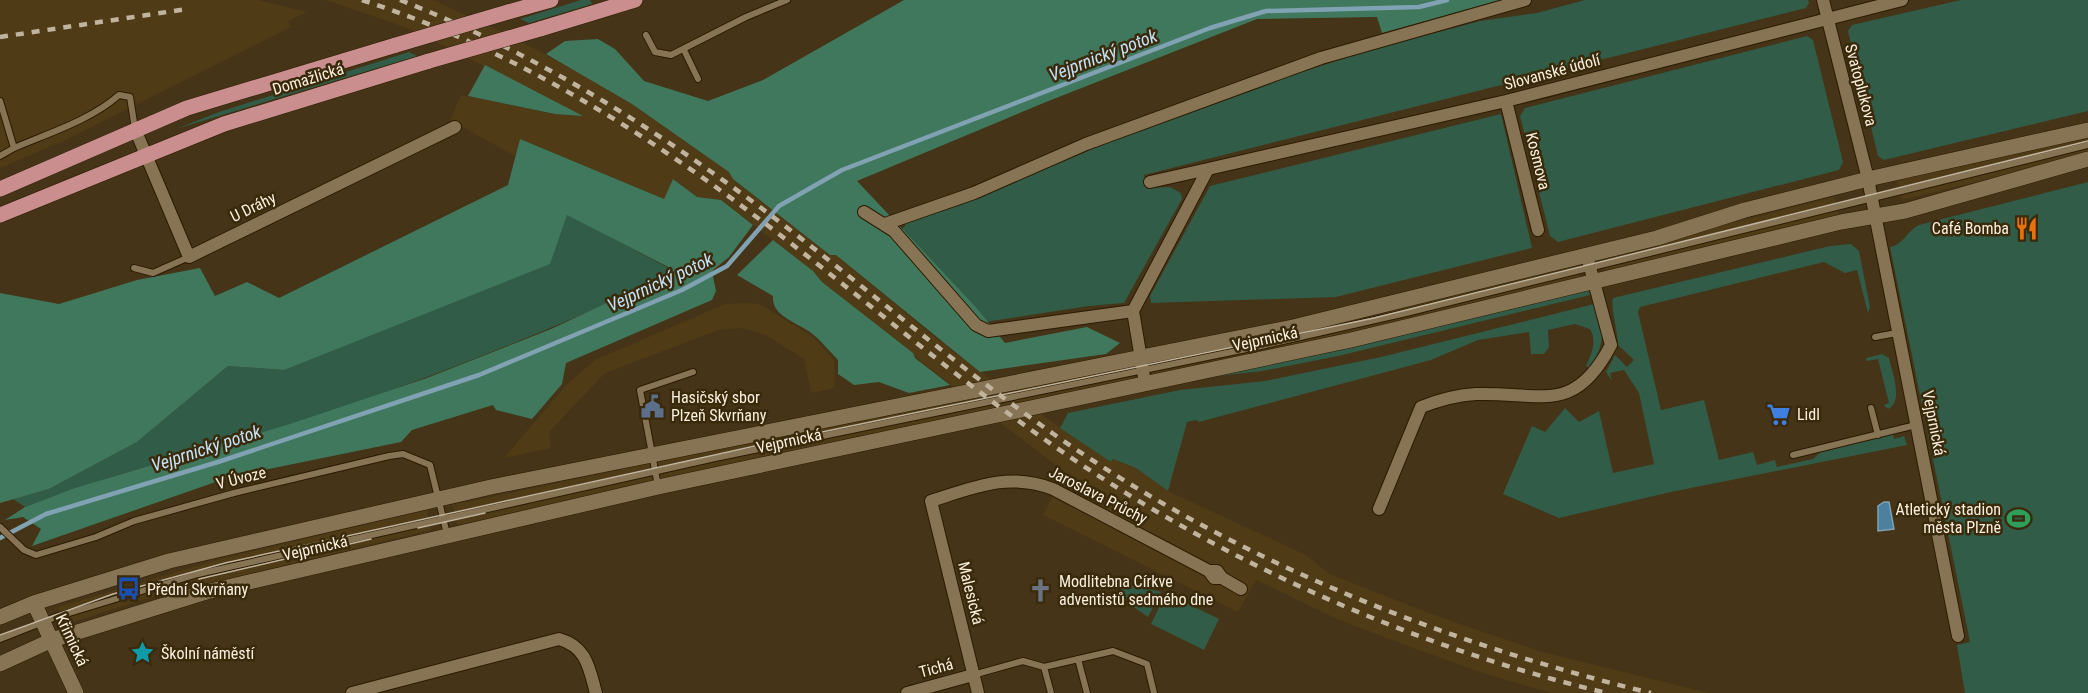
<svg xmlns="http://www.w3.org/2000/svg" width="2088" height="693" viewBox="0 0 2088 693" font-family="'Roboto Condensed',sans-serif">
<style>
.built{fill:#4f3b16}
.green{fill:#315c47}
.forest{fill:#3f785c}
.water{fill:#4b80a0;stroke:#80a2b3;stroke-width:1.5}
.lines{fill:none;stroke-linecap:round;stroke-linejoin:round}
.stream{stroke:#80a2b3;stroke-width:4.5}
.lane-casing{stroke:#2b1b00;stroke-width:8}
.street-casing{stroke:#2b1b00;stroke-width:14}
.secondary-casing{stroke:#2b1b00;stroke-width:16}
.primary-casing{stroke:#2b1b00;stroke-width:16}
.lane{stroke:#877455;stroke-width:6}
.street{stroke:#877455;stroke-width:12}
.secondary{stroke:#877455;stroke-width:15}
.primary{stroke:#c98e8d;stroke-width:15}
.tram{stroke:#c0b49f;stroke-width:1.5}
.rail{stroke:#c0b49f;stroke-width:4.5;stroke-dasharray:8 8;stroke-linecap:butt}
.primary-bridge-casing{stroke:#2b1b00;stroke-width:16;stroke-linecap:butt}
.primary-bridge{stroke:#c98e8d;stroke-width:15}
.labels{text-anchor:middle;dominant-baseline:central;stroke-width:5;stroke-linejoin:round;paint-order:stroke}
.street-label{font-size:16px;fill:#faf0df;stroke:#3a2a0c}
.poi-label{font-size:16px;fill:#faf0df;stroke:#3a2a0c;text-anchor:start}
.water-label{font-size:18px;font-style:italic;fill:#c5e3f7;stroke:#3a2a0c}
</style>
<rect width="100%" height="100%" fill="#453417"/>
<path class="built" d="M0,0H257L307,12L288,21L291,27L61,142L0,168Z
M326,0H433L509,35L589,78L632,104L730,172L735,181L830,255H836L938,340L949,345L951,350L1005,390L1131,366L1134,381L1026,404L1111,462L1113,459L1136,468L1170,492L1306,555L1330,574L1434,615L1539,651L1709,693H1551L1483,673L1405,645L1337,619L1256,580L1238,612L1043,515L1065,472L986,412L457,525L453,505L966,397L822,282L813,271L721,200L697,197L673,179L664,199L520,139L515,156L450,120L461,95L554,114L553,100L407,28Z
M2088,135V155L1902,200L1897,180Z
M1834,197L1839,215L1606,273L1602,256Z
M1576,262L1580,279L1405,322L1153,377L1150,362Z
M746,303L759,304L813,337L834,360L835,388L811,393L804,359L766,335L743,328L719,330L605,373L549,432L551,448L504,458L566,385L595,360L725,304Z
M427,510L431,530L145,599L64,625L58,607L220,559Z"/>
<path class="green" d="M581,0H590L592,4L529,23L520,19Z
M1585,0H1808L1809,3L1806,8L1144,175L1147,188L1170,187L1181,193L1182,199L1124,303L1089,306L985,322L975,306L902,230L907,222L958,206L1133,132L1272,82L1364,52L1480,21L1537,13Z
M1961,0H2088V111L1884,160L1878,156L1848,31L1852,25Z
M1807,36L1813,40L1843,162L1839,170L1558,242L1550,236L1520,116L1525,108Z
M409,52L417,56L176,129L219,112Z
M1501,114L1532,248L1336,297L1151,303L1150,296L1210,186Z
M2088,182V693H1965L1957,645L1970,642L1890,247C1903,245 1907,231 1919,225Z
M567,214L672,270L661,280C540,334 416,385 289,425C201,452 111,474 25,507L13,499L49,489L137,442L228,366L284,370Z
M1851,244L1859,251L1870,307L1868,313L1857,270L1845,273L1824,262L1640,307L1638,312L1661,410L1704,400L1719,460L1753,452L1757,465L1775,460L1777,467L1813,459L1821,452L1893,434L1894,439L1904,436L1907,445L1671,492L1559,518L1503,494L1532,426L1545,432L1565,408L1579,422L1599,411L1613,473L1654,464L1639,393L1624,370L1610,373L1612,381L1606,372L1615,355L1627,367L1634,360L1618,345C1618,333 1610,305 1613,298L1830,246Z
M1589,290L1590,295L1338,356L1262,371L1210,377Z
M1594,304C1607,326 1604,348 1589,368L1586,366C1592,353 1597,342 1590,329L1575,324L1548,330L1549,347L1544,354H1531L1529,332L1478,340L1431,360L1199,422L1196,420L1187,422L1168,491L1136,468L1113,459L1111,462L1060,428L1068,413L1180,390L1265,381L1381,357Z
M1882,354L1889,358C1892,372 1904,401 1888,409L1884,405L1889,403L1878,359L1867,361L1866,358Z
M1118,586H1138L1161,592L1148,617L1131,605Z
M1166,593L1219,619L1204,650L1151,624Z"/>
<path class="forest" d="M904,0H1500L1382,33L1377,17L1257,19L1046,102L857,181L975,306L1005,343L1087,327L1120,343L1106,354L980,372L836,255H830L733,179L729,172L632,104L546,54L565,41L598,39L615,49L644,81L708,101L763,80Z
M485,65L583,116L555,114L468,96Z
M520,139L664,199L673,179L697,197L721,200L753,225L729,257L712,271L716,291L712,300L566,363L562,384L532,419L496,410L493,405L412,430L401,442L230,477L32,546L41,529L23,517L5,520L25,507L75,488L290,424L427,378L551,329L669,274L672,269L567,215L550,264L284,370L228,366L137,442L49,489L0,503V293L59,304L137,280L200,268L215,296L247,282L279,298L508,185Z
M773,240L813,271L822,282L913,353L915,358L950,385L909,393L879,382L854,385L838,374V360C830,352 823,343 815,336C801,323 771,318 773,296L737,275Z"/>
<path class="water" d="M1884,502H1889L1894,529L1878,531V506Z"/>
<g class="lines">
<path class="stream" d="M0,538L46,514L218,462L479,375L682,290L727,266L779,206L842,170L1210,28L1266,11L1419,7L1447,0"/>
<defs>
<path id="lane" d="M646,35L655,52L671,55L746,17L787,0
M684,50L698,79
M0,101L14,148C49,133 91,120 119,95L130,97L135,129
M0,156L14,148
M134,268L153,273L189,257
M1875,337L1897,333
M1871,408L1878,435
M1793,455L1916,425
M658,486L640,390L693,372
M0,527L24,550L36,555L96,537L134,521L234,493L389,456L403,454L430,465L447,534
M0,639L56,617L198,574L715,458L1261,346L1406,313L2088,145
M1078,659L1087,693
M1044,667L1051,693
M973,675L1023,661L1044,667L1113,651L1147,664L1154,693"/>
<path id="street" d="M1823,0L1868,179L1958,636
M1506,101L1538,230
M135,129L189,257L455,127
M1150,182L1208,169
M864,212L894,231L976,325L988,331L1133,311
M885,224L974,193L1086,144L1321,58L1525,0
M1145,383L1133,311L1208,169L1506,101L1902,0
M1379,509L1421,407C1439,400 1456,395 1476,394C1541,392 1574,416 1611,345L1587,256
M1222,578H1214L1209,571H1217L1222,578L1241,589
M352,693L559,639C587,647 589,668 596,693
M907,693L973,675
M978,693L931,501C975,487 1008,472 1053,489L1209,571"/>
<path id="secondary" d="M34,603L76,693
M0,617L34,603L169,561L491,487L1293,327L1657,238L1745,210L1868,179L2088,130
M0,664L52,640L206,592L658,487L1351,340L1841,222L1905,211L2088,159"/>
<path id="primary" d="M508,12L551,0
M540,29L635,0
M0,189L187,108L396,45
M0,215L224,124L429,61"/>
</defs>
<use href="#lane" class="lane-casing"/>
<use href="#street" class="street-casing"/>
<use href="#secondary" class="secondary-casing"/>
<use href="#primary" class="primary-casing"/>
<use href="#lane" class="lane"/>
<use href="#street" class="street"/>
<use href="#secondary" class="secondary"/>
<use href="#primary" class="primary"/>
<path class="tram" d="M418,528L485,513
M199,579L371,539
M0,635L113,594L225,563L764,444L1374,318L2088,141"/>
<path class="rail" d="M362,0C492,42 614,113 724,193C833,272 934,362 1044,439C1211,557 1408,646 1607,693
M400,0C510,43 614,103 710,171C829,254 936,352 1055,435C1234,560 1440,642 1651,693
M0,37L187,9"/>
<defs>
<path id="primary-bridge" d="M396,45L508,12
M429,61L540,29"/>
</defs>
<use href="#primary-bridge" class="primary-bridge-casing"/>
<use href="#primary-bridge" class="primary-bridge"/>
</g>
<defs>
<symbol id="restaurant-bare" viewBox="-9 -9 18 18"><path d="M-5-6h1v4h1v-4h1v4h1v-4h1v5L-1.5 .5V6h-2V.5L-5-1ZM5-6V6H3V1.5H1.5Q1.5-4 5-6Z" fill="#e8710a" stroke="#3a2a0c" stroke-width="2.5" paint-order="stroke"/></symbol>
<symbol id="civic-bare" viewBox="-9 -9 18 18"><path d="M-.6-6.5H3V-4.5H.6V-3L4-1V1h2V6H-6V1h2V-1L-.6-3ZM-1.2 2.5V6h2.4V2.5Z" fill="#5c6f8a" stroke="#3a2a0c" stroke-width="2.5" paint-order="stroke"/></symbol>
<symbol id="supermarket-bare" viewBox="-9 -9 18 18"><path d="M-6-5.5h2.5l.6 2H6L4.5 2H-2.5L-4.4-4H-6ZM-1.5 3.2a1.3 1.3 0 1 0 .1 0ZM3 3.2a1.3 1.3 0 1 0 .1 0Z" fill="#3f7fe0" stroke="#3a2a0c" stroke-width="2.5" paint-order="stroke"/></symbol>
<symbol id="stadium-bare" viewBox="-9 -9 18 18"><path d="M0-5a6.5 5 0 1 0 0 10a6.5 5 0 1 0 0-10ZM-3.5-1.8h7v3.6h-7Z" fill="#2e9e5b" stroke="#3a2a0c" stroke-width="2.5" paint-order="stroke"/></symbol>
<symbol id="bus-bare" viewBox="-9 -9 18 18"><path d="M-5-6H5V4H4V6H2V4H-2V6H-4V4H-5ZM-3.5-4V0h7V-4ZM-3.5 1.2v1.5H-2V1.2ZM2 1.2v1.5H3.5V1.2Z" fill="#1a4fb4" stroke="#3a2a0c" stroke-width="2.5" paint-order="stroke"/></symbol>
<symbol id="church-bare" viewBox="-9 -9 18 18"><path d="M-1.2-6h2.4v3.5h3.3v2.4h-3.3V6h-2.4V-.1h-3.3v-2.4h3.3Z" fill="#6b7280" stroke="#3a2a0c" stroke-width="2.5" paint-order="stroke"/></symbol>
<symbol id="sight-bare" viewBox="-9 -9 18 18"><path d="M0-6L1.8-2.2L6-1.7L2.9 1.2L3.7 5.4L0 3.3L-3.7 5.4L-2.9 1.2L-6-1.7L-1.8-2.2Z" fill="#0f9aa8" stroke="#3a2a0c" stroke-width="2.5" paint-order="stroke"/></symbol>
</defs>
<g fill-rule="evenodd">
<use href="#restaurant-bare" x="2010" y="212" width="33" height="33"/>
<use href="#civic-bare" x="636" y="390" width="33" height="33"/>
<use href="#supermarket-bare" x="1762" y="398" width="33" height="33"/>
<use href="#stadium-bare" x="2002" y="502" width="33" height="33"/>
<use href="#bus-bare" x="112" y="572" width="33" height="33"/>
<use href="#church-bare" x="1024" y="574" width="33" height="33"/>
<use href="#sight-bare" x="126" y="636" width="33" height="33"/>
</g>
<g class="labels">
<g class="street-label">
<text transform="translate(1552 72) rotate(-15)">Slovanské údolí</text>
<text transform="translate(308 79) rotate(-17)">Domažlická</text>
<text transform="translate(1861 85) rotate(75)">Svatoplukova</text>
<text transform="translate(1538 161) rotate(76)">Kosmova</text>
<text transform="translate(253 207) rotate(-26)">U Dráhy</text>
<text transform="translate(1265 339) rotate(-12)">Vejprnická</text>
<text transform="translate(1934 423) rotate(79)">Vejprnická</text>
<text transform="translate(789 441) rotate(-12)">Vejprnická</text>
<text transform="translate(241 478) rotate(-14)">V Úvoze</text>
<text transform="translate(1098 495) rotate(27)">Jaroslava Průchy</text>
<text transform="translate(315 548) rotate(-13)">Vejprnická</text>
<text transform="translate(971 593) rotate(76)">Malesická</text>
<text transform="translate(72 640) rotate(65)">Křimická</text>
<text transform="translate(936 668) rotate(-15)">Tichá</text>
</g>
<g class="poi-label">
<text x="2009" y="228" text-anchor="end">Café Bomba</text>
<text x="671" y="397">Hasičský sbor<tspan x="671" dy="18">Plzeň Skvrňany</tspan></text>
<text x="1797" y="414">Lidl</text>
<text x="2001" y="509" text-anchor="end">Atletický stadion<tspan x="2001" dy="18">města Plzně</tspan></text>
<text x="1059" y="581">Modlitebna Církve<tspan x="1059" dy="18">adventistů sedmého dne</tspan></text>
<text x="147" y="589">Přední Skvrňany</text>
<text x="161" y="653">Školní náměstí</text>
</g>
<g class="water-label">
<text transform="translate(1103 55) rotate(-21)">Vejprnický potok</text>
<text transform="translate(660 282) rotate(-25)">Vejprnický potok</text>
<text transform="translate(206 448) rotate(-18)">Vejprnický potok</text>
</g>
</g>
</svg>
